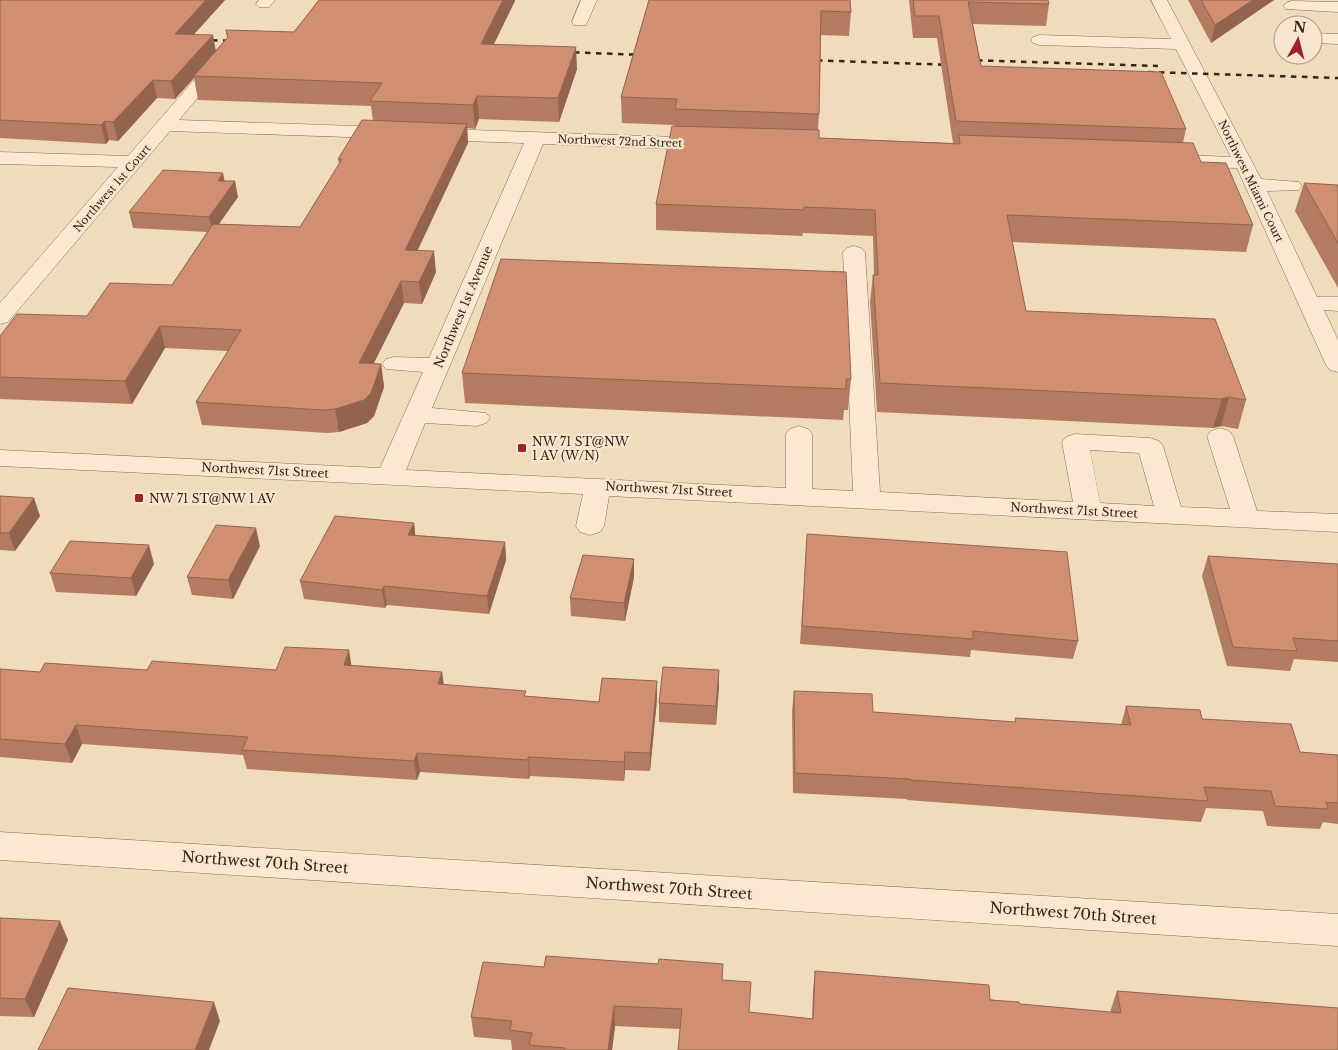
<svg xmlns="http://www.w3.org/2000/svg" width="1338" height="1050" viewBox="0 0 1338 1050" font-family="'Libre Baskerville',serif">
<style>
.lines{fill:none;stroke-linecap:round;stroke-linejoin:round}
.minor-casing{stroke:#886b55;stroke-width:1}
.minor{fill:#fae9d0;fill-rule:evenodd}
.rail{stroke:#37251b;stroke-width:2.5;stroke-dasharray:5.5 5.5;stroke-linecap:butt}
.wall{fill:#b37b61}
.shaded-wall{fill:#92644f}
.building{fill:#d08f71;stroke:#92644f}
.poi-dot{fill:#9a222f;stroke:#f7e6cd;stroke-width:2}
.labels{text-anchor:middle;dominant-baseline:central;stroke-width:4.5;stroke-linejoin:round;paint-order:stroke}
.far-street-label{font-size:11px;fill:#37251b;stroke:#f7e6cd}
.street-label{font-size:12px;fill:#37251b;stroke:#f7e6cd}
.poi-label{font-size:12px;fill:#37251b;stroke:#f7e6cd;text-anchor:start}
.near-street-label{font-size:15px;fill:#37251b;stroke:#f7e6cd}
</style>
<rect width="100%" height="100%" fill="#f0dbbd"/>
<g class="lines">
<defs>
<path id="minor" d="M259,0H275L269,7H259L256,4Z
M581,0H597L586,25H574L572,22Z
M1151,0H1167L1261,179L1299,182L1302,186L1299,190L1267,191L1317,297H1338V311L1324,310L1338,340V372L1330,370L1326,365L1237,168L1163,166L1156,164L1153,160L1156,156L1163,154L1231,157L1176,49L1039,45L1033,43L1031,40L1033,37L1039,35L1171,39Z
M1291,1L1338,2V12L1286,9L1283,6L1286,3Z
M1313,33L1338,34V44L1313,43Z
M221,55L227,56L229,60L179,120L706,138L713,140L715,144L713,148L706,150L543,144L432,408L486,413L490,418L486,423L477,426L425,423L406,470L786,488V434L790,429L799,426L808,429L812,434V489L853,491L843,252L847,248L854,246L861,248L865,252L880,492L1073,502L1062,442L1066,437L1075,434L1150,438L1159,441L1163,446L1181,507L1230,509L1207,436L1211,431L1220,428L1229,431L1233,436L1257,511L1338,514V532L609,496L604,526L600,532L590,535L580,532L576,526L583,494L0,466V450L380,468L423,372L386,369L382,364L386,359L394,357L429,358L524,143L170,131L8,322L0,324V303L118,167L0,164V152L128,156L215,56ZM1090,450L1139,453L1154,506L1100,503Z
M0,832L1338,914V946L0,860Z"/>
</defs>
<use href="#minor" class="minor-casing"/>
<use href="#minor" class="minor"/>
<path class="rail" d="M201,40L239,41
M563,52L646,55
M806,60L953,65
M966,60L1158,66
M1148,72L1338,78"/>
</g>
<path class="wall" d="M0,0H225L194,34L216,50L227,38L226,30L294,32L319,0H515L494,44L577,69L559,122L479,119L475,129L467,128L468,143L417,250L436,272L422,304L404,303L373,364H381L384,387L374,416L367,423L339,432L327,433L202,425L196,402L228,351L165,348L132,404L0,399V336L87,316L172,285L207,232L133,228L129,212L225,181L238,197L219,224L300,227L339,164L338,159L373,121L371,106L198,100L194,78L175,99L157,98L118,141L109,140L106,144L0,138Z
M649,0L851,12L849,36L821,35L819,114L818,130L819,138L953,143L937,38H913L909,0H1048L1049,4L1046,26L973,24L981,66L1186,129L1183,143L1201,162L1253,225L1246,252L1012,242L1026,311L1246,400L1238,429L1221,426L1213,428L877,412L870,302L873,275H874L873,236L803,233L802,236L656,230V204L675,125L622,123L621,97Z
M1188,0H1274L1211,43Z
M1304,183L1338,185V288L1295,211Z
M462,373L851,379L848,410H844L843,420L465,403Z
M0,496L40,516L15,551L0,550Z
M414,523L415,535L505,542L506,560L489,614L387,605L385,608L304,599L300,581Z
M260,546L233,599L192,595L187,577Z
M806,552L1078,641L1073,659L971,650L970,657L800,644Z
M1208,556L1338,564V662L1294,659L1290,671L1227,666L1202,576Z
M634,559V577L625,621L571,616L570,598Z
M154,564L136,596L56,592L50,573Z
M352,665L442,672L444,685L526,696L599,702L657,681V699L650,771L625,770L624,781L530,776L529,779L420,772L417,780L247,769L243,755L82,744L72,763L0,757V669L40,672L276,670Z
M719,670L716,725L659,722V703Z
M794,691L873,712L1015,722V718L1121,725L1126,706L1202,719L1300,752L1338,755V824L1323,822L1320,829L1267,826L1263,811L1206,808L1201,822L907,800V799L793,793L792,711Z
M0,918L68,940L34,1017L0,1016Z
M544,967L722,980L749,1012L812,1019L813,991L815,971L1020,1004L1110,1012L1117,991L1338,1008L680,1029L615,1026L612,1050H512L511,1040L474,1037L471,1017Z"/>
<path class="shaded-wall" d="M206,0H225L179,51L175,34Z
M503,0H515V1L483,66L481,44Z
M1253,0H1274L1211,43L1215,25Z
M213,35L216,52L194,76V78L175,99L171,81Z
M576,47L577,69L559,122L558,98Z
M153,80L157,98L118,141L113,122Z
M477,96L479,119L475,129L473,105Z
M105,121L109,140L106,144L101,125Z
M467,124L468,143L408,271L405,250Z
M223,173L226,188L218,181Z
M235,181L238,197L213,232L209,217Z
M434,251L436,272L422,304L419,282Z
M401,281L404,303L363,385L359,363Z
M160,326L165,348L132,404L125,381Z
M381,364L384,387L374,416L367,423L339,432L335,409Z
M1229,397L1221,426L1213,428L1222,399Z
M34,498L40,516L15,551L9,533Z
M414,523L416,541L408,535Z
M256,528L260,546L233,599L228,580Z
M505,542L506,560L489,614L487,596Z
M149,545L154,564L136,596L131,578Z
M634,559V577L625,621L624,603Z
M384,586L387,605L385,608L382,590Z
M349,650L352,669L344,665Z
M719,670V689L716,725V706Z
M442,672L444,690L438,684Z
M657,681V699L650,771V753Z
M76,725L82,744L72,763L65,744Z
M625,752V770L624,781V762Z
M417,753L420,772L417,780L414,761Z
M528,757L530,776L529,779L528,760Z
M60,921L68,940L34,1017L25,999Z
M214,1002L220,1021L209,1050H195Z
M614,1006L615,1026L612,1050H608Z"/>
<path class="building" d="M0,0H206L175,34L213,35L171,81L153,80L113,122L105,121L101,125L0,120Z
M319,0H503L481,44L576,47L558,98L477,96L473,105L370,101L382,83L194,76L228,37L226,30L294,32Z
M649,0H850L851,12L821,11L819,114L675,109L677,99L621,97Z
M913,0H1048L1049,4L968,2L981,66L1161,72L1186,129L956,121L939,16H915Z
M1201,0H1253L1215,25Z
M362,120L467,124L405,250L434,251L419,282L401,281L359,363L381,364L371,393L364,400L335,409L323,410L196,402L241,330L160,326L125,381L0,377V336L17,314L87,316L110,283L172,285L213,224L300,227L342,159H338Z
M672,126L819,130V138L960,144L959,135L1193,143L1201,162L1226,163L1253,225L1007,215L1026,311L1215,319L1246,400L1229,397L1222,399L880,383L873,275H878L875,210L804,207V210L656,204Z
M163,170L223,173L218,181H235L209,217L129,212Z
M1304,183L1338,185V243Z
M501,259L846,272L851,379H846V389L462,373Z
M0,496L34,498L9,533H0Z
M335,516L414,523L408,535L505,542L487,596L384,586L382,590L300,581Z
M216,525L256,528L228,580L187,577Z
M807,534L1067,552L1078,641L973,631V639L802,626Z
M70,541L149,545L131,578L50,573Z
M583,555L634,559L624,603L570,598Z
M1208,556L1338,564V641L1293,638L1297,651L1233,647Z
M285,647L349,650L344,665L442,672L438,684L526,691L524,696L599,702L602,678L657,681L650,753L625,752L624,762L528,757V760L417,753L414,761L242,750L248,737L76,725L65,744L0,739V669L40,672L45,663L147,670L152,661L276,670Z
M663,667L719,670L716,706L659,703Z
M794,691L872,694L873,712L1016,722L1015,718L1131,725L1126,706L1200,710L1202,719L1291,724L1300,752L1338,755V803L1326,802L1328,809L1275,806L1271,791L1204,787L1208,801L910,780V779L795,773Z
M0,918L60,921L25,999L0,998Z
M546,956L658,964L659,959L723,964L722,980L751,982L749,1012L813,1019L815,971L989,985L990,1000L1019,1002L1020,1004L1121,1013L1117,991L1338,1008V1050H678L682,1009L614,1006L608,1050H564L565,1048L529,1045L532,1033L510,1030L512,1021L471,1017L483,962L544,967Z
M68,988L214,1002L195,1050H38Z"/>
<g class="poi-dot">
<rect x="517" y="443" width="10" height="10" rx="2.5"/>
<rect x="134" y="493" width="10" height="10" rx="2.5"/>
</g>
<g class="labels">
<g class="far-street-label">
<text transform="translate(620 141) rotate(2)">Northwest 72nd Street</text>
<text transform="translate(1251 181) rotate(64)">Northwest Miami Court</text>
<text transform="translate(112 188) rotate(-49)">Northwest 1st Court</text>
</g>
<g class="street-label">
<text transform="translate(463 307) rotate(-67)">Northwest 1st Avenue</text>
<text transform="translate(265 470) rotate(3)">Northwest 71st Street</text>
<text transform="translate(669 489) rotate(3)">Northwest 71st Street</text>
<text transform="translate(1074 510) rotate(3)">Northwest 71st Street</text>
</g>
<g class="poi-label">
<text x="532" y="441">NW 71 ST@NW<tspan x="532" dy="14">1 AV (W/N)</tspan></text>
<text x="149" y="498">NW 71 ST@NW 1 AV</text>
</g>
<g class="near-street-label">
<text transform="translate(265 862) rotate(4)">Northwest 70th Street</text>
<text transform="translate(669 888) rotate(4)">Northwest 70th Street</text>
<text transform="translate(1073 913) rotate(4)">Northwest 70th Street</text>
</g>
</g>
<g transform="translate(1298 40) rotate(7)"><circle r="24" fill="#f7e6cd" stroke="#aa9986"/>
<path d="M0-4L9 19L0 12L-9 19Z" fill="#9a222f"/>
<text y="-8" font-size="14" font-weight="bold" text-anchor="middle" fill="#37251b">N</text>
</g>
</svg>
